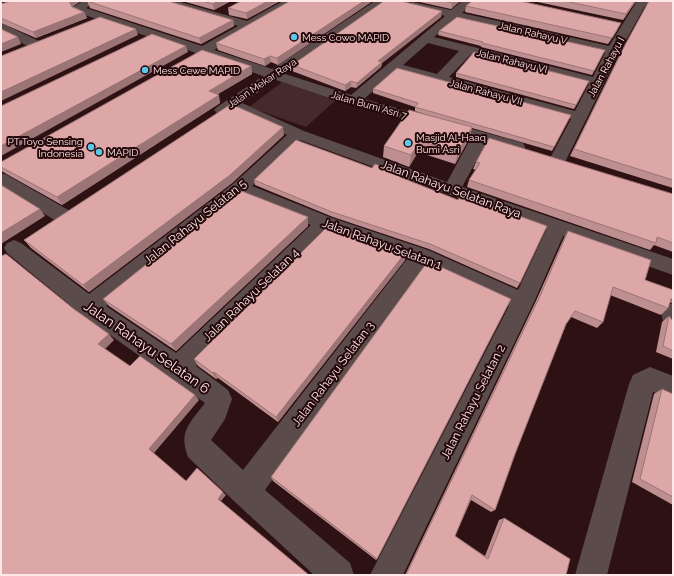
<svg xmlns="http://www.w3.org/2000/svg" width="674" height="576" viewBox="0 0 674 576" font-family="Raleway,sans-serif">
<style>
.green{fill:#462a2b}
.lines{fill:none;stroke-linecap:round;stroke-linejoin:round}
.minor{fill:#5b4b4b;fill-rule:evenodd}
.wall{fill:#be8f90}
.shaded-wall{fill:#9b7475}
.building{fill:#dda6a7;stroke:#9b7475}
.poi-dot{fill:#5cc7e7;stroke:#24080a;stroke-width:1.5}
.labels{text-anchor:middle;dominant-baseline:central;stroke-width:4;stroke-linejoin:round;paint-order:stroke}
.far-street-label{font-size:10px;fill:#fee8e8;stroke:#24080a}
.far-poi-label{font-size:10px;fill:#fee8e8;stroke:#24080a;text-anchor:start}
.street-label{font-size:12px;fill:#fee8e8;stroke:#24080a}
.near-street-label{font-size:14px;fill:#fee8e8;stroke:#24080a}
</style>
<rect width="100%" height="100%" fill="#2e1113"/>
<path class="green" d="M282,82L337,99L306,127L249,107Z"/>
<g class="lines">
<path class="minor" d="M83,1H98L86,8L202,46L238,26L161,3L159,1H177L247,21L283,1H297L214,50L272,69L375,1H388L285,74L351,95L445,16L409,7L407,5L409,3L413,2L451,10L462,1H475L462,13L609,46L637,1H673V5L645,6L620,51L564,164L558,165L552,164L549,160L571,119L396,71L364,99L523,143L525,147L523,151L517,152L486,143L462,187L673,259V275L563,236L534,302L403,575H370L509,306L425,267L265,490L350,563L354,575H314L235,502L188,457C178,431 190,423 205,403L81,314L7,253L4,248L7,243L14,240L21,243L89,294L233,184L287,135L232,110L222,115L217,113L214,110L217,107L263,76L76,12L73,7ZM456,18L605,53L593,77L434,37ZM428,43L459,51L437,74L403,65ZM471,54L589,84L575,111L449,77ZM276,80L348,104L471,138L447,182L304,131L242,103ZM300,140L546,230L518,290L428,250L332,218L252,186ZM241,196L311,225L176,353L106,306ZM328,232L407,259L243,470L211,440L225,419L232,399L228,390L196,366Z
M1,23L41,42L42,45L41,48H31L1,32Z
M1,173L7,175L70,211L73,216L70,221L63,223L56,221L1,187Z
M673,303V328L665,325C661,317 661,314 665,306Z
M650,367L673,376V400L653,392L607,575H575L629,384L633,375Z"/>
</g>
<path class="wall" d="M10,1H81L72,6L84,12L87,18L36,38L1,23V4Z
M87,1L233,20L234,26L201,44L90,8Z
M182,1H231L214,10Z
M280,1L247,19L229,15L228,8Z
M290,1L278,65L271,62L265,66L218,50L216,43Z
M415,1H460L451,9Z
M533,1H636L623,20Z
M673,1V188L570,156L621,52Z
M466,6L618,29L608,44L465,12Z
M441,17L382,63L381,67L356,88L351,87L345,91L292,71V65Z
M439,31L605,50L592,75L481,47V46L438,35Z
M251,66L252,74L218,94L220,103L62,205L3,172L1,170V162Z
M456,73L589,81L574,109L456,77Z
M373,89L571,115L552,151L472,128L469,139L455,164L418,152L409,167L383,157L384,146L434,117L415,111V107L373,93Z
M284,135L232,183L89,292L31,248L24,240Z
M476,162L673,194V252L654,245L650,250L467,187L469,180L476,170L473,169Z
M401,178L458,200L520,283L517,288L429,249L333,217L255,185L254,180Z
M308,226L176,351L109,306L103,299Z
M568,231L645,280L673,290V302L669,303L668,308L661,315L610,295L603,322L597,328L571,317L566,324L515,454L495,510L491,512L471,500L455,536L485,556L499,520L504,518L570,559L405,575L535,303L564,238Z
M405,260L278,422L218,378L216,379L198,366L194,359Z
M669,316L672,320L673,321V359L656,352L662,322Z
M662,389L673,394V505L632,482L654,394Z
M271,477L377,559L376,560L273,481Z"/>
<path class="shaded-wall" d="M69,1H81L72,7Z
M218,1H231L214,10L213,4Z
M268,1H280L247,19L246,13Z
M364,1H373L278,65L277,58Z
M454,1H460L451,9L452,3Z
M635,1H636L623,20L626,14Z
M442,11L441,17L382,63L381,67L356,88L357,83L378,61Z
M84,12L87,18L36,38L33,32Z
M233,20L234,26L201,44L199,38Z
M136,29L138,35L1,101V92Z
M18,37L21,44L1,52V44Z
M186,46L188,52L1,156V146Z
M270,56L271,62L265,66L264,59Z
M251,66L252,74L211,98L209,91Z
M351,81V87L345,91V85Z
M219,95L220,103L62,205L57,197Z
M283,127L284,135L232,183L89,292L83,285Z
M472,127L469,139L455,164L458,152Z
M420,141L418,152L409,167L411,155Z
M40,209L45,216L1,244V233Z
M308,217V226L176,351L171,344Z
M406,252L405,260L278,422L276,417Z
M673,298V302L664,305L671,299Z
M109,334L114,340L104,350L98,344Z
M214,372L218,378L216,379L213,373Z
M195,395L199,400L154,453L149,449Z
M197,468L226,495L221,501L218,499Z"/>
<path class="building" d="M11,1H69L72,7L84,12L33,32L1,18V4Z
M87,1H168L233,20L199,38Z
M202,1H218L213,4Z
M241,1H268L246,13L228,8Z
M290,1H364L277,58L270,56L264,59L216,43Z
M384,1H401L442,11L378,61L382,62L357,83L351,81L345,85L292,65Z
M443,1H454L452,3Z
M472,1H520L621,23L612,38L466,6Z
M565,1H635L626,14Z
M649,1H673V180L574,149L625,45Z
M100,17L136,29L1,92V56Z
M457,17L605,50L594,71L482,43L483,42L439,31Z
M1,29L18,37L1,44Z
M152,34L186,46L1,146V106Z
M202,50L251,66L209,91L219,95L57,197L1,167V162Z
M474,52L589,81L576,105L456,73Z
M397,68L571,115L554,147L415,107L418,103L373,89Z
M231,104L283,127L230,175L83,285L24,240Z
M409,110L472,127L458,152L420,141L411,155L384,146Z
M489,138L673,194V243L657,237L656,243L469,180L480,163L476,162Z
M296,140L372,168L375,164L402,174L400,177L458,200L461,195L547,226L520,283L430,244L332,212L254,180Z
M1,185L40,209L1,233Z
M239,190L308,217L171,344L103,299Z
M328,226L406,252L276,417L214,372L213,373L194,359Z
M568,231L651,260L645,280L673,290V298L671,299L668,308L613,287L603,322L575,311L566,324L515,454L495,510L472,495L455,536L488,559L504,518L570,559L566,575H406L540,296Z
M6,254L74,309L109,334L98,344L130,366L140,356L195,395L149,449L186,481L197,468L223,492L218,499L309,575H1V256Z
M428,261L511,299L377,559L271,477Z
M669,316L672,320L673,321V351L663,346Z
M662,389L673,394V497L640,479Z"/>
<g class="poi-dot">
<circle cx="294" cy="37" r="4"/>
<circle cx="145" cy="70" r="4"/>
<circle cx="408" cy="143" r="4"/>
<circle cx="91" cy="147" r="4"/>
<circle cx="99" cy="152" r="4"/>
</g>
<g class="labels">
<g class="far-street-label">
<text transform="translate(533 33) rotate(13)">Jalan Rahayu V</text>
<text transform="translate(512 61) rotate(14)">Jalan Rahayu VI</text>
<text transform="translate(606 67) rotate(-62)">Jalan Rahayu I</text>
<text transform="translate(262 83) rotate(-34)">Jalan Mekar Raya</text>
<text transform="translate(486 92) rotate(15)">Jalan Rahayu VII</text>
<text transform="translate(369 105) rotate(16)">Jalan Bumi Asri 7</text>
</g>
<g class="far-poi-label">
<text x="302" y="37">Mess Cowo MAPID</text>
<text x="153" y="70">Mess Cewe MAPID</text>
<text x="416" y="137">Masjid Al-Haaq<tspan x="416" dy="12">Bumi Asri</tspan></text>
<text x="83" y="141" text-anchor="end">PT Toyo Sensing<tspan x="83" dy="12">Indonesia</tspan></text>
<text x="107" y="152">MAPID</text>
</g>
<g class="street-label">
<text transform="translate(451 189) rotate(20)">Jalan Rahayu Selatan Raya</text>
<text transform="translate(195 222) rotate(-39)">Jalan Rahayu Selatan 5</text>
<text transform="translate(382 244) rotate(20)">Jalan Rahayu Selatan 1</text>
<text transform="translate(251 295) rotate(-44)">Jalan Rahayu Selatan 4</text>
<text transform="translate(333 374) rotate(-53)">Jalan Rahayu Selatan 3</text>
<text transform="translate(473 402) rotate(-63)">Jalan Rahayu Selatan 2</text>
</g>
<g class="near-street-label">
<text transform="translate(147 347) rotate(35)">Jalan Rahayu Selatan 6</text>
</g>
</g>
<rect width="674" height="576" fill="none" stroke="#fee8e8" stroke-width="4"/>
</svg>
